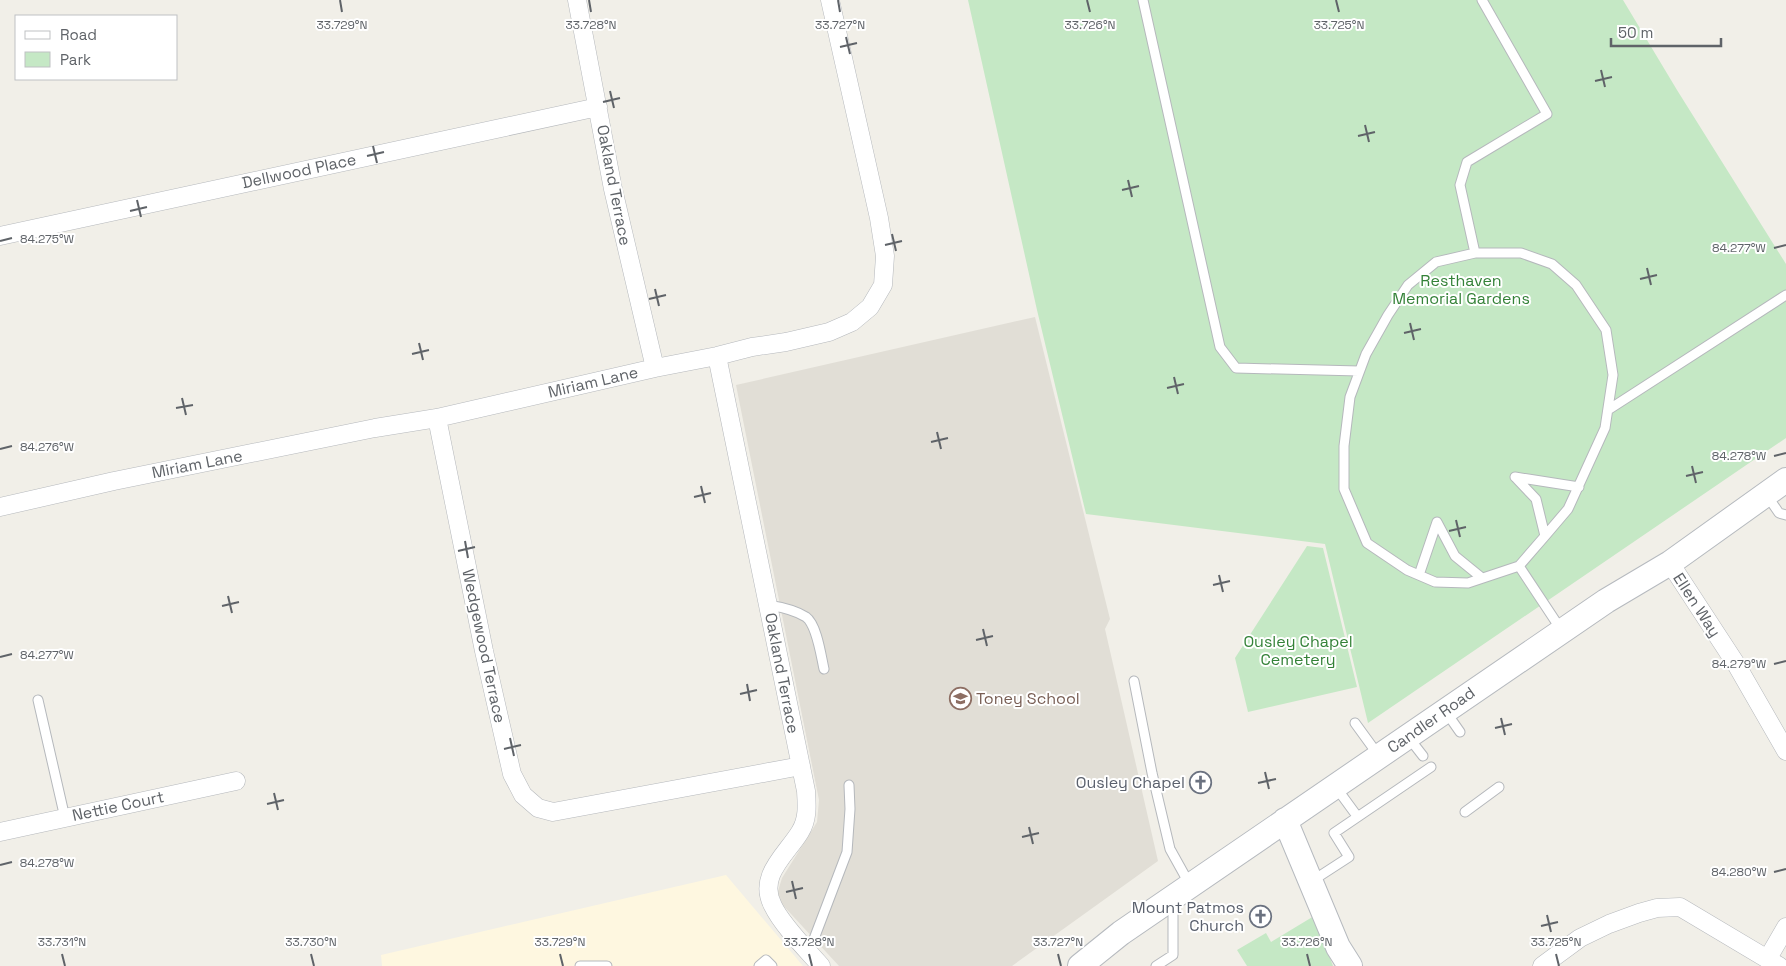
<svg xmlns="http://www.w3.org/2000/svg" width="1786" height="966" viewBox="0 0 1786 966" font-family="'Space Grotesk',sans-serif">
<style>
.commercial{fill:#fef7e0}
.education{fill:#e1ded6}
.green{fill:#c5e8c5}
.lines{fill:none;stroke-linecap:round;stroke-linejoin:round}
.lane-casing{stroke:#b5b8bc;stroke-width:11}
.street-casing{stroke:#b5b8bc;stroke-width:19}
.secondary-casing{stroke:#b6babf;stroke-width:26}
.lane{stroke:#fff;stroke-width:9}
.street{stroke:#fff;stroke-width:18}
.secondary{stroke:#fff;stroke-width:24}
.ticks{fill:none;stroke:#5f6368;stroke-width:2}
.labels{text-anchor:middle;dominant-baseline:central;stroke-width:4;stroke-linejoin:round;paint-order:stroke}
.street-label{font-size:16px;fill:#5f6368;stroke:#fff}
.park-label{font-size:16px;fill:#348238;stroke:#fff}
.education-label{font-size:16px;fill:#785e54;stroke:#fff;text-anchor:start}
.worship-label{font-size:16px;fill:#5b616d;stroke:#fff;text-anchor:end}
.ticks-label{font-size:12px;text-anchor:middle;fill:#5f6368;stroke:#fff;stroke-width:4;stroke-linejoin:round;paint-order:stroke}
</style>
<rect width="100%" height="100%" fill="#f1efe8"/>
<path class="commercial" d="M726,875L803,966H382L381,955Z"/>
<path class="education" d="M1035,317L1110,619L1105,629L1158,861L1012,966H839L779,901L778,891L782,878L817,822L819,800L736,385Z"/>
<path class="green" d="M968,0H1623L1677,90L1786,264V438L1368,723L1325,544L1086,514L1037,310Z
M1307,546L1323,548L1357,687L1248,712L1235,658Z
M1314,916L1333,966H1247L1237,950L1266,933L1271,942Z"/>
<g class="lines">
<defs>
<path id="lane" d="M1143,0L1220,347L1236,368L1359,371
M1475,253H1521L1552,264L1576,285L1606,330L1613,375L1605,428L1568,509L1545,536L1519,566L1468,583L1435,582L1407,570L1367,543L1344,489V446L1350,397L1366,354L1388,315L1408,285L1436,262Z
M1475,253L1460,185L1467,162L1547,114L1482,0
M1608,410L1786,295
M1515,477L1536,499L1545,536
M1515,477L1579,487
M1766,494L1779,513L1786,515
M1519,566L1562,631
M1419,575L1437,522L1455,556L1482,578
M768,605C781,607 795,610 806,617C817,625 821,656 824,669
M1134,681L1152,773L1170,849L1190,885
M38,700L65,818
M1446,712L1460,732
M1355,723L1379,756
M1409,738L1423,756
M1335,786L1357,816
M1465,812L1499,787
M1312,881L1349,857L1334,833L1431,767
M809,952L847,852L850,809L849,785
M580,966H607
M759,966L766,960L772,966
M1156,966L1173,955V900"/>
<path id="street" d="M577,0L613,189L655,368
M0,236L598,107
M717,356L806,791C807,806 808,819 800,832C786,855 757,876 773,906C782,925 807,950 821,966
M437,418L484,651L512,774L523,795L538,808L553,812L801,766
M0,507L114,481L375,428L437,418L655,368L717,356L752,347L786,342L829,332L852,322L870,307L883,285L885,256L879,218L830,0
M1670,563L1736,664L1786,751
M0,832L236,781
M1768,958L1786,927
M1542,966L1580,938L1609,924L1639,913L1657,908L1680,907L1779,966"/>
<path id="secondary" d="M1285,820L1338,947L1350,966
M1080,966L1121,933L1606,601L1670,563L1786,480"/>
</defs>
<use href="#lane" class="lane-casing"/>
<use href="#street" class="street-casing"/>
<use href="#secondary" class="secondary-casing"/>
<use href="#lane" class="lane"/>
<use href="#street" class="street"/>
<use href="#secondary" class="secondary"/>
</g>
<path class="ticks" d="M340,0L342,12M589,0L591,12M838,0L840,12M1087,0L1090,12M1336,0L1339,12M846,37L850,54M840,47L857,43M1601,70L1605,87M1595,81L1612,77M610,91L614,108M603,102L620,98M1365,125L1369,142M1358,136L1375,132M373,146L377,163M367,156L384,152M1128,180L1132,197M1122,190L1139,186M137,200L141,217M130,211L147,207M892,234L896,251M0,241L12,238M885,245L902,241M1774,248L1786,245M1647,268L1651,285M1640,279L1657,275M655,289L659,306M649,299L666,295M1410,323L1414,340M1404,333L1421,329M419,343L423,360M412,354L429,350M1174,377L1178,394M1167,388L1184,384M182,398L186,415M176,408L193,405M937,432L941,449M931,442L948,438M0,449L12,446M1774,456L1786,453M1692,466L1696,483M1686,476L1703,472M701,486L705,503M694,497L711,493M1456,520L1460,537M1449,531L1466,527M465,541L468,558M458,551L475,547M1219,575L1223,592M1213,585L1230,581M228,596L232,613M222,606L239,602M983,629L987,646M976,640L993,636M0,657L12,654M1774,664L1786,661M747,684L750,701M740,694L757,690M1501,718L1505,735M1495,728L1512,724M510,738L514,756M504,749L521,745M1265,772L1269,789M1258,783L1276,779M274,793L278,810M267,804L284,800M1029,827L1033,844M1022,837L1039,833M0,865L12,862M1774,872L1786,869M792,881L796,899M786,892L803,888M1547,915L1551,932M1541,926L1558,922M62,954L65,966M311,954L314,966M560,954L563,966M809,954L812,966M1058,954L1061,966M1307,954L1310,966M1556,954L1559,966"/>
<defs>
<symbol id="school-ring" viewBox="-11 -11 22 22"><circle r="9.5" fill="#fff" stroke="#8d6e63" stroke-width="1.5"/><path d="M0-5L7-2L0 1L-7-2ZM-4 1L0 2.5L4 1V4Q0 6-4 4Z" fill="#8d6e63"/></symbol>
<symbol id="church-ring" viewBox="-11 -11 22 22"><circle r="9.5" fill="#fff" stroke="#6b7280" stroke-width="1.5"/><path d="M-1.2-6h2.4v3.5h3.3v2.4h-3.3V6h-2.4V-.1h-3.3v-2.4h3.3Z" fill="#6b7280"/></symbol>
</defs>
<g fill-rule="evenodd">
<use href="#school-ring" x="948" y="686" width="25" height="25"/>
<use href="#church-ring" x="1188" y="770" width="25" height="25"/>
<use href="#church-ring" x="1248" y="904" width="25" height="25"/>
</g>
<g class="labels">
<g class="street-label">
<text transform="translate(299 171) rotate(-12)">Dellwood Place</text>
<text transform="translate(614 185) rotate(79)">Oakland Terrace</text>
<text transform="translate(593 382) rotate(-13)">Miriam Lane</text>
<text transform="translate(197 464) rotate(-11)">Miriam Lane</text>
<text transform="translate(1697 605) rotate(57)">Ellen Way</text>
<text transform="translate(484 646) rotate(78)">Wedgewood Terrace</text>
<text transform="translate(782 673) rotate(79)">Oakland Terrace</text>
<text transform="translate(1431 720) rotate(-35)">Candler Road</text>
<text transform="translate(118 806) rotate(-12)">Nettie Court</text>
</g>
<g class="park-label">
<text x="1461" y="280">Resthaven<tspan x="1461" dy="18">Memorial Gardens</tspan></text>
<text x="1298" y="641">Ousley Chapel<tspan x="1298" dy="18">Cemetery</tspan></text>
</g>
<g class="education-label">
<text x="976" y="698">Toney School</text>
</g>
<g class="worship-label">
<text x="1185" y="782">Ousley Chapel</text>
<text x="1244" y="907">Mount Patmos<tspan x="1244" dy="18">Church</tspan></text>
</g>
</g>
<g class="ticks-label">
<text x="342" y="29">33.729°N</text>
<text x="591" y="29">33.728°N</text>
<text x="840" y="29">33.727°N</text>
<text x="1090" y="29">33.726°N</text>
<text x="1339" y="29">33.725°N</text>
<text x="47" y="243">84.275°W</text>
<text x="1739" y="252">84.277°W</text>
<text x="47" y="451">84.276°W</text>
<text x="1739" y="460">84.278°W</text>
<text x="47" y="659">84.277°W</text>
<text x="1739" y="668">84.279°W</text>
<text x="47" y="867">84.278°W</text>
<text x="1739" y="876">84.280°W</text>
<text x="62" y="946">33.731°N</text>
<text x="311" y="946">33.730°N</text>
<text x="560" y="946">33.729°N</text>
<text x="809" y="946">33.728°N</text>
<text x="1058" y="946">33.727°N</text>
<text x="1307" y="946">33.726°N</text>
<text x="1556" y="946">33.725°N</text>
</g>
<rect x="15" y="15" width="162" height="65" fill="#ffffff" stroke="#bfc1c3"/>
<rect x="25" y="31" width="25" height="8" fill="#ffffff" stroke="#bfc1c3"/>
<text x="60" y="40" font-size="15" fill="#5f6368">Road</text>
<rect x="25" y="52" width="25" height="15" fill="#c5e8c5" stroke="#bfc1c3"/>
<text x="60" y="65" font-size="15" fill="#5f6368">Park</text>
<path d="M1611 38v8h110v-8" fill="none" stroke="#5f6368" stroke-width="2.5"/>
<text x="1618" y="38" font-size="15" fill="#5f6368" stroke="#ffffff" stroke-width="4" paint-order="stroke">50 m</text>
</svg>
